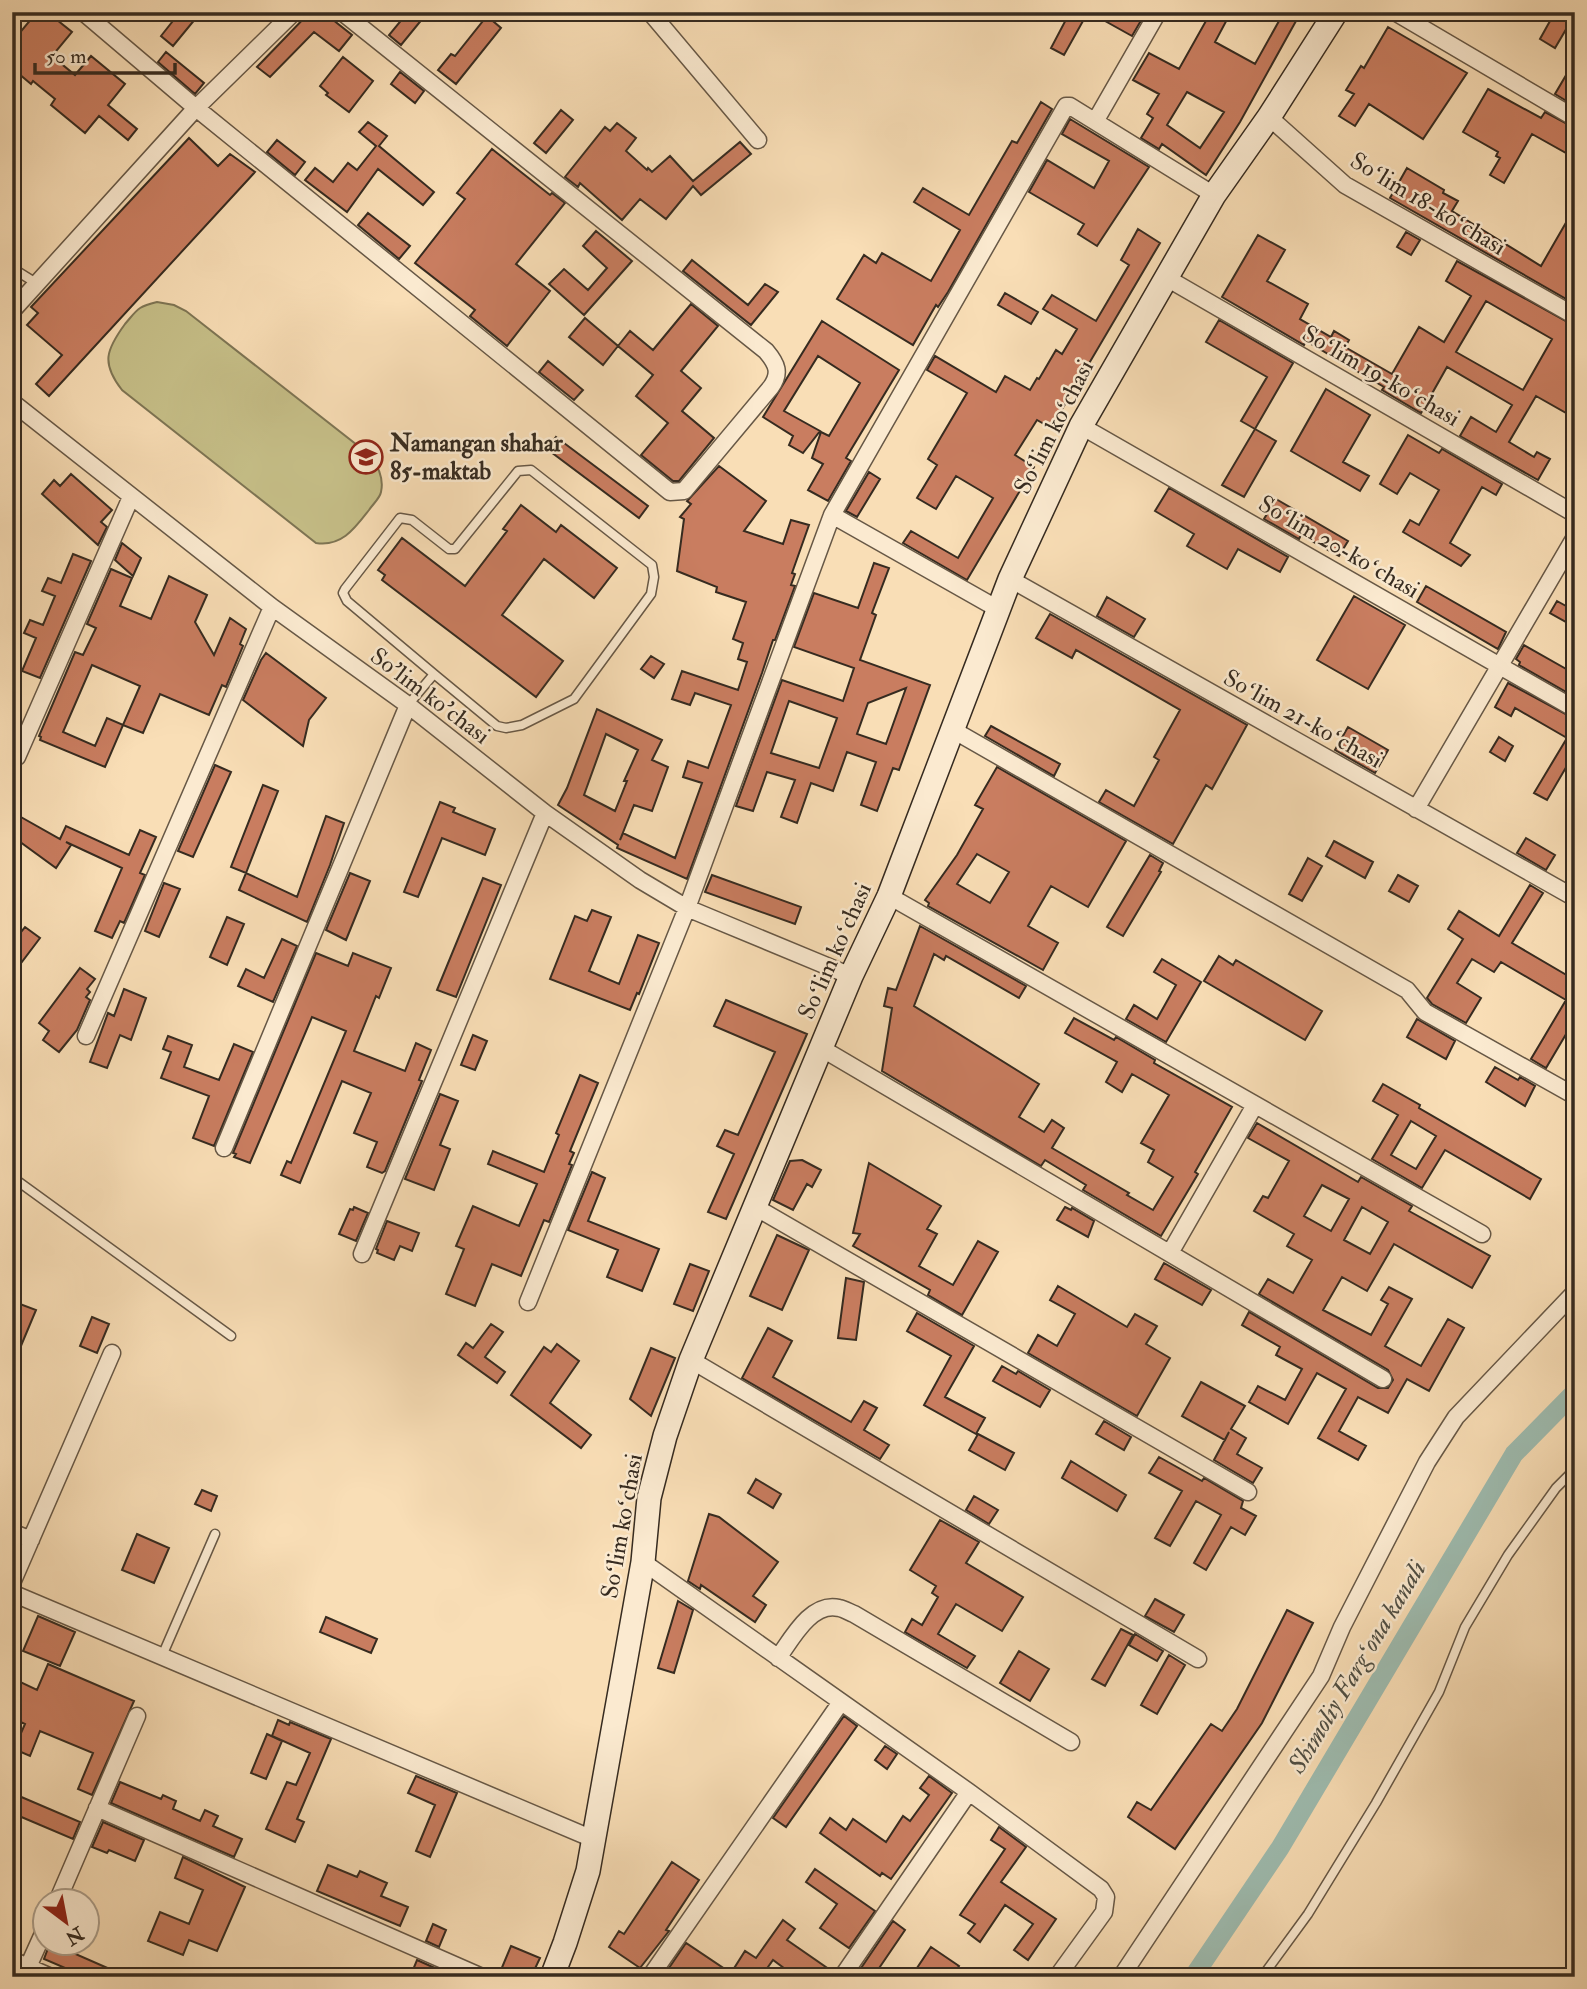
<svg xmlns="http://www.w3.org/2000/svg" width="1587" height="1989" viewBox="0 0 1587 1989" font-family="'IM FELL Double Pica',serif">
<style>
.green{fill:#c6bf88;stroke:#7e7554;stroke-width:2}
.lines{fill:none;stroke-linecap:round;stroke-linejoin:round}
.canal{stroke:#9ebcb0;stroke-width:19}
.building{fill:#c97d60;stroke:#362b20;stroke-width:2;fill-rule:evenodd}
.lane-casing{stroke:#675846;stroke-width:11}
.street-casing{stroke:#675846;stroke-width:19}
.secondary-casing{stroke:#362b20;stroke-width:26}
.lane{stroke:#fbead0;stroke-width:8}
.street{stroke:#fbead0;stroke-width:16}
.secondary{stroke:#fbead0;stroke-width:23}
.labels{text-anchor:middle;dominant-baseline:central;stroke-width:5;stroke-linejoin:round;paint-order:stroke}
.street-label{font-size:24px;fill:#362b20;stroke:#fbead0}
.poi-label{font-size:24px;font-weight:bold;fill:#362b20;stroke:#fbead0;text-anchor:start}
.water-label{font-size:26px;font-style:italic;fill:#504f44;stroke:#fbead0}
</style>
<rect width="100%" height="100%" fill="#f9deb6"/>
<filter id="stains"><feTurbulence type="fractalNoise" baseFrequency=".00286" numOctaves="4"/><feColorMatrix values="0 0 0 0 .2 0 0 0 0 .09 0 0 0 0 .02 0 0 0 .5 -.17"/></filter>
<radialGradient id="worn" r=".72"><stop offset=".6" stop-color="#630" stop-opacity="0"/><stop offset="1" stop-color="#630" stop-opacity=".3"/></radialGradient>
<path class="green" d="M157,302L174,305L186,311L371,456C378,466 384,479 381,492C380,498 373,504 369,510C355,528 342,547 316,543L122,390C101,363 106,350 125,324C138,309 137,307 157,302Z"/>
<g class="lines">
<path class="canal" d="M1193,1977L1280,1848L1514,1454L1575,1392"/>
</g>
<path class="building" d="M37,12H47L72,32L52,56L75,75L91,56L125,84L108,105L137,129L128,140L99,116L85,133L51,105L55,99L33,81L31,84L12,68V42Z
M180,12H201L173,46L161,36Z
M310,12H323L352,35L339,51L314,32L270,77L257,67Z
M408,12H428L401,45L389,35Z
M1070,12H1088L1064,55L1051,48Z
M1089,12H1146L1132,36Z
M1211,12H1231L1215,42L1255,64L1284,12H1301L1240,122L1206,175L1162,144L1159,149L1141,138L1153,118L1147,114L1159,94L1133,80L1149,53L1179,69ZM1187,92L1224,112L1200,148L1167,125Z
M1555,12L1575,14L1555,48L1540,39Z
M487,16L501,28L456,84L438,70L451,54L455,56Z
M1388,27L1467,73L1423,139L1369,104L1355,126L1339,116L1354,94L1346,90L1361,66L1364,68Z
M166,52L204,83L195,94L158,62Z
M343,57L373,81L349,112L326,95L328,93L320,86Z
M1575,60V106L1555,94Z
M400,72L424,91L415,103L391,84Z
M1488,89L1541,118L1545,112L1575,128V158L1532,134L1504,183L1490,175L1500,158L1496,156L1498,152L1463,132Z
M1041,102L1052,109L948,292L938,307L936,305L913,345L837,299L864,255L876,263L882,253L931,281L960,230L914,202L923,188L969,215L1012,141L1017,143Z
M561,110L573,120L546,153L534,143Z
M1070,119L1149,167L1097,246L1078,234L1084,224L1029,192L1047,160L1094,188L1109,161L1062,134Z
M368,122L387,136L379,146L434,192L423,205L378,169L347,212L305,180L315,168L333,182L348,163L357,170L376,146L359,132Z
M617,123L636,138L626,151L647,170L648,168L652,172L670,156L693,181L740,142L751,154L701,195L693,186L666,219L640,199L622,220L580,183L578,187L565,177L605,127L610,131Z
M189,138L218,166L230,154L255,172L49,396L36,384L62,355L27,325L38,313L31,307Z
M277,140L305,162L295,175L267,152Z
M492,149L550,195L552,193L565,203L516,264L550,291L507,346L470,316L475,310L415,263L465,199L457,193Z
M1407,168L1444,190L1443,193L1458,201L1452,211L1541,266L1575,207V304L1390,198Z
M368,213L410,246L399,259L358,225Z
M1138,229L1160,243L1051,428L1037,420L1015,455L1034,467L967,580L903,543L911,531L958,558L993,498L956,476L936,509L917,498L937,465L928,459L967,393L927,370L935,356L996,392L1005,376L1030,390L1037,378L1039,379L1056,350L1062,354L1077,329L1043,309L1052,295L1096,321L1129,265L1121,260Z
M596,231L632,261L584,315L549,284L564,269L588,290L607,268L583,246Z
M1406,232L1420,240L1411,255L1397,247Z
M1258,235L1285,250L1267,281L1308,304L1300,319L1331,337L1334,331L1349,340L1345,347L1392,374L1419,327L1444,342L1471,296L1446,281L1457,261L1575,326V418L1536,396L1509,442L1534,457L1537,452L1550,459L1538,480L1460,436L1471,417L1496,432L1512,405L1447,367L1421,413L1382,390L1384,387L1338,360L1306,341L1304,345L1222,297ZM1486,301L1552,339L1523,390L1456,352Z
M692,260L748,305L765,284L778,292L751,325L683,271Z
M1005,293L1038,312L1031,324L998,305Z
M691,304L718,326L681,371L701,388L682,411L714,438L679,481H673L641,455L668,423L636,396L653,375L618,346L630,331L653,350Z
M585,318L618,346L603,365L569,337Z
M1219,320L1293,363L1255,429L1241,421L1267,377L1206,342Z
M822,321L899,370L846,458L851,461L828,501L808,490L823,464L812,458L821,432L829,436L860,383L818,356L784,411L820,431L803,453L789,445L793,436L763,417Z
M548,361L583,390L574,400L539,372Z
M1326,389L1370,415L1343,462L1369,476L1360,491L1291,451Z
M1255,429L1276,441L1244,497L1222,485Z
M1408,435L1439,453L1442,449L1502,484L1496,495L1482,487L1450,543L1470,555L1461,566L1403,532L1410,520L1419,525L1439,490L1410,473L1397,494L1380,484Z
M556,437L648,506L639,518L547,449Z
M719,466L766,501L744,531L783,544L791,520L809,525L792,573L795,574L791,585L795,586L775,640H773L762,673L687,879L617,848L618,845L558,805L567,788L597,709L662,740L652,760L668,767L652,811L634,805L620,840L623,833L675,858L702,783L683,777L688,761L708,768L731,705L695,693L690,705L672,699L682,671L738,690L747,662L738,659L743,643L733,639L746,602L716,592L717,587L677,571L684,519L680,517L691,504L687,501ZM606,734L638,750L624,781H627L615,811L584,795Z
M869,472L880,479L857,517L846,511Z
M71,474L112,510L101,522L107,527L98,545L42,494L54,480L60,486Z
M1169,488L1288,557L1280,572L1238,549L1227,569L1187,546L1194,534L1155,511Z
M1276,499L1348,541L1339,556L1301,535L1299,539L1264,519Z
M521,505L556,532L561,525L617,568L594,598L544,559L502,615L563,661L536,697L382,580L385,575L378,570L402,538L465,586L507,531L503,529Z
M122,543L141,558L133,576L115,560Z
M73,554L91,561L40,678L22,671L36,638L24,633L30,620L43,625L55,596L42,591L48,578L61,583Z
M874,563L889,568L872,613L876,615L860,660L930,685L899,770L893,768L877,811L861,805L876,762L847,752L833,791L811,783L797,823L781,817L795,780L767,772L753,811L736,806L782,680L843,701L854,668L794,647L814,593L858,608ZM906,688L886,744L857,734L868,703ZM789,701L837,718L819,768L771,753Z
M111,569L132,578L120,606L151,619L169,576L207,595L195,622L214,655L230,618L246,629L240,644L243,646L226,687L222,685L209,715L160,694L143,733L123,725L105,767L40,740L41,737L39,736L75,652L83,655L96,628L87,624ZM92,665L140,686L123,725L107,718L95,746L63,732Z
M1426,586L1506,632L1498,649L1417,602Z
M1354,596L1405,625L1368,689L1317,660Z
M1107,597L1145,619L1134,637L1097,616Z
M1557,601L1575,611V627L1550,613Z
M1050,614L1247,725L1212,789L1206,785L1173,844L1099,802L1106,790L1134,806L1159,760L1154,757L1180,710L1076,650L1072,658L1036,638Z
M1524,645L1575,674V697L1519,665L1520,662L1516,659Z
M266,653L326,698L309,720L303,746L243,700L261,660Z
M651,656L664,664L654,678L641,669Z
M1508,683L1575,719V752L1547,800L1534,793L1567,738L1515,708L1511,716L1495,707Z
M991,726L1060,764L1054,776L985,736Z
M1348,727L1388,750L1375,773L1335,750Z
M1499,737L1513,746L1505,761L1490,752Z
M215,765L231,772L193,857L178,851Z
M997,767L1126,841L1088,907L1051,886L1028,926L1058,943L1043,970L928,906L929,903L925,900L957,855L983,809L975,805ZM977,854L1009,872L990,903L957,884Z
M263,785L278,791L246,873L231,867Z
M440,802L455,808L453,812L495,829L485,855L442,838L418,897L404,892Z
M12,812L60,839L66,826L129,855L140,830L156,837L140,873L145,875L124,923L120,921L112,938L95,931L122,868L66,842L71,845L56,868L12,836Z
M326,816L344,823L330,865L307,922L239,890L246,873L297,897Z
M1526,838L1555,855L1546,870L1517,853Z
M1334,841L1373,862L1365,878L1326,856Z
M1150,855L1163,863L1159,871L1161,872L1123,936L1107,927Z
M1308,858L1322,866L1302,901L1289,894Z
M350,873L370,881L346,940L326,930Z
M712,875L801,907L795,924L705,892Z
M1398,875L1418,886L1409,902L1389,891Z
M483,878L501,885L456,997L437,990Z
M164,883L180,889L159,937L145,931Z
M1530,885L1543,893L1512,943L1575,980V1019L1546,1068L1531,1059L1566,1000L1501,962L1494,972L1472,959L1457,983L1481,998L1466,1023L1432,1004L1427,998L1463,939L1448,929L1459,911L1499,936Z
M592,910L611,917L589,971L619,984L638,935L659,943L639,994L637,993L630,1010L550,979L575,916L587,921Z
M227,917L244,924L227,965L210,957Z
M920,926L1026,986L1019,998L946,956L944,960L934,954L914,1006L1039,1084L1019,1117L1044,1132L1052,1120L1064,1128L1052,1148L1129,1193L1127,1195L1153,1210L1173,1177L1148,1162L1154,1150L1141,1143L1169,1095L1132,1074L1122,1092L1106,1082L1117,1062L1065,1033L1074,1018L1114,1040L1116,1037L1155,1060L1154,1063L1232,1107L1195,1172L1198,1174L1161,1236L1083,1190L1086,1185L1045,1160L1041,1166L882,1071L892,1008L884,1006L888,988L896,990Z
M25,927L40,938L12,975V943Z
M282,939L297,946L273,1002L238,986L246,969L264,978Z
M316,953L348,966L353,953L391,968L379,998L376,996L354,1051L405,1071L416,1043L431,1050L419,1080L422,1081L385,1171L382,1173L367,1167L377,1142L354,1133L371,1093L342,1081L300,1183L281,1175L287,1161L291,1163L346,1031L312,1017L250,1163L234,1157L236,1154L233,1153Z
M1219,956L1233,965L1236,960L1322,1011L1305,1040L1204,981Z
M1162,959L1201,982L1166,1042L1126,1019L1134,1005L1157,1019L1176,985L1154,972Z
M80,968L95,979L87,989L90,992L86,997L90,1000L77,1030L59,1052L43,1040L49,1031L39,1023Z
M124,989L146,998L131,1040L120,1035L107,1068L90,1062L108,1013L114,1016Z
M726,1000L807,1034L726,1219L708,1212L734,1154L717,1146L725,1130L738,1135L775,1052L714,1026Z
M1417,1019L1455,1041L1446,1059L1407,1037Z
M473,1035L487,1041L475,1070L461,1065Z
M168,1036L192,1045L184,1067L219,1080L234,1044L253,1052L214,1146L193,1138L209,1096L161,1078L171,1052L163,1049Z
M1495,1067L1518,1080L1520,1077L1535,1086L1525,1106L1486,1082Z
M580,1075L598,1083L570,1151L574,1153L569,1164L572,1165L549,1222L544,1220L521,1276L492,1264L475,1306L446,1294L464,1249L456,1246L473,1206L519,1226L537,1184L488,1164L493,1151L544,1172L559,1135L556,1133Z
M1383,1084L1420,1105L1419,1108L1541,1179L1530,1199L1445,1150L1422,1188L1372,1159L1398,1115L1373,1101ZM1411,1121L1436,1136L1416,1169L1391,1155Z
M440,1094L458,1101L440,1145L450,1149L434,1190L405,1179Z
M1257,1123L1358,1182L1361,1177L1412,1206L1409,1211L1490,1256L1472,1288L1394,1244L1367,1291L1342,1277L1323,1310L1371,1335L1388,1304L1381,1300L1389,1287L1412,1299L1385,1346L1421,1366L1448,1319L1464,1328L1429,1391L1407,1379L1388,1413L1358,1397L1339,1431L1366,1446L1358,1460L1318,1438L1346,1389L1317,1373L1288,1424L1249,1402L1258,1386L1285,1400L1302,1369L1276,1355L1280,1347L1242,1325L1249,1312L1378,1388H1388L1393,1380L1388,1370L1259,1294L1268,1279L1293,1293L1312,1260L1287,1246L1294,1234L1254,1211L1263,1196L1268,1198L1289,1161L1248,1138ZM1322,1185L1349,1199L1331,1231L1304,1216ZM1362,1207L1388,1222L1370,1254L1344,1240Z
M802,1160L821,1170L812,1187L807,1184L793,1210L773,1200L790,1161Z
M869,1163L941,1206L927,1229L937,1234L919,1266L953,1285L978,1241L998,1252L962,1315L928,1295L930,1290L853,1246L860,1234L853,1233Z
M592,1172L605,1178L588,1221L659,1249L642,1291L607,1277L618,1250L568,1230Z
M354,1207L368,1213L356,1241L339,1234L350,1209L353,1210Z
M1065,1207L1071,1210L1072,1208L1094,1221L1088,1237L1057,1220Z
M387,1221L419,1233L412,1251L400,1246L394,1260L377,1253L378,1250L376,1249Z
M777,1235L809,1250L782,1310L750,1296Z
M1164,1263L1211,1290L1202,1305L1155,1279Z
M690,1264L709,1271L693,1311L674,1304Z
M846,1278L864,1282L856,1340L838,1338Z
M1058,1286L1127,1327L1135,1314L1157,1326L1146,1344L1170,1358L1137,1416L1028,1353L1038,1335L1057,1346L1075,1314L1050,1300Z
M12,1301L36,1310L13,1365H12Z
M917,1313L974,1346L945,1397L985,1418L976,1434L924,1405L951,1356L907,1331Z
M92,1317L109,1324L97,1353L80,1346Z
M491,1324L503,1332L485,1357L505,1372L497,1383L458,1355L466,1343L473,1348Z
M768,1328L792,1341L773,1377L851,1422L864,1401L877,1408L864,1430L889,1445L880,1459L742,1378Z
M557,1344L579,1361L550,1403L591,1435L581,1448L511,1395L544,1347L551,1352Z
M651,1348L675,1358L651,1416L630,1399Z
M1002,1366L1016,1374L1018,1371L1050,1390L1040,1407L993,1381Z
M1201,1382L1245,1406L1231,1429L1246,1438L1237,1454L1262,1468L1253,1483L1214,1460L1229,1432L1225,1440L1182,1416Z
M1104,1421L1131,1437L1124,1450L1096,1434Z
M978,1434L1014,1453L1005,1470L969,1450Z
M1159,1457L1202,1481L1204,1478L1243,1501L1241,1508L1256,1516L1245,1535L1231,1527L1206,1570L1194,1563L1221,1515L1196,1501L1170,1546L1155,1538L1182,1491L1149,1473Z
M1071,1461L1126,1495L1117,1511L1062,1478Z
M756,1479L781,1494L773,1508L748,1493Z
M202,1490L217,1496L211,1511L195,1504Z
M974,1496L998,1510L989,1524L966,1510Z
M709,1514L719,1517L778,1562L753,1596L766,1605L755,1622L701,1585L700,1589L688,1581Z
M940,1520L979,1542L966,1563L1023,1597L1002,1631L956,1604L938,1634L975,1656L967,1668L905,1632L912,1619L922,1625L938,1597L932,1593L936,1586L910,1570Z
M137,1534L169,1548L154,1583L122,1570Z
M1155,1599L1184,1615L1174,1632L1145,1616Z
M678,1601L693,1610L674,1673L658,1668Z
M1287,1610L1313,1623L1262,1723L1175,1849L1128,1817L1137,1802L1151,1810L1211,1724L1222,1731L1237,1709Z
M38,1616L75,1632L60,1666L23,1651Z
M326,1617L377,1639L371,1653L320,1632Z
M1121,1629L1133,1635L1105,1686L1092,1679Z
M1135,1634L1163,1651L1157,1661L1129,1645Z
M1019,1651L1049,1669L1030,1701L1000,1683Z
M1169,1655L1185,1665L1157,1714L1141,1705Z
M48,1664L134,1701L92,1795L78,1789L93,1753L40,1731L30,1756L14,1749L25,1724L12,1718V1678L37,1690Z
M844,1716L857,1726L786,1827L773,1818Z
M278,1720L289,1725L290,1722L331,1739L297,1819L304,1822L295,1842L266,1829L287,1782L296,1785L310,1753L272,1736Z
M267,1734L282,1741L266,1779L251,1773Z
M885,1746L897,1754L887,1769L875,1760Z
M416,1776L457,1793L430,1857L416,1851L435,1805L408,1793Z
M929,1776L952,1793L891,1879L882,1873L880,1876L820,1833L830,1818L846,1830L853,1819L886,1842L903,1816L910,1821L929,1795L920,1788Z
M120,1782L161,1799L163,1795L176,1801L173,1809L200,1821L205,1810L218,1816L213,1826L242,1839L234,1857L111,1803Z
M12,1793L80,1822L73,1839L12,1813Z
M103,1822L144,1840L135,1861L109,1850L107,1853L92,1847Z
M999,1827L1026,1847L1001,1882L1056,1919L1028,1960L1014,1950L1033,1924L1005,1905L980,1942L968,1933L975,1924L960,1915L1005,1849L991,1840Z
M183,1857L245,1887L217,1951L189,1940L183,1955L148,1941L160,1912L189,1924L203,1890L175,1878Z
M672,1862L699,1880L666,1930L669,1931L640,1968L609,1947L619,1931L624,1934Z
M328,1865L357,1877L360,1871L387,1883L381,1896L408,1907L400,1926L317,1891Z
M815,1869L875,1911L849,1948L820,1928L837,1904L806,1882Z
M783,1920L795,1929L787,1940L833,1972L832,1977H796L773,1960L761,1977H682L669,1968L686,1943L731,1973L745,1951L756,1958Z
M893,1921L905,1930L873,1977H855Z
M433,1924L446,1930L439,1947L426,1941Z
M50,1943H66L64,1949L128,1977H86L44,1959Z
M511,1946L540,1958L531,1977H498Z
M931,1947L959,1966L952,1977H911Z
M417,1960L455,1977H410Z"/>
<g class="lines">
<defs>
<path id="lane" d="M12,268L36,283
M408,705L434,674L347,601L343,593L345,589L400,518L412,520L449,549H455L518,471L531,470L652,565L654,577L651,594L574,699L522,725L506,728L497,726L434,674
M12,1177L231,1336
M162,1656L215,1534
M1262,1977L1308,1914L1376,1803L1439,1692L1465,1627L1508,1555L1556,1488L1575,1469"/>
<path id="street" d="M83,12L196,108L670,492L684,491L771,387C781,373 777,364 766,351L342,12
M650,12L758,140
M1395,12L1575,118
M1269,117L1345,185L1575,316
M1096,120L1158,12
M1165,277L1575,514
M12,311L196,108L294,12
M12,402L272,607L408,705L545,813L640,880L687,908L851,976
M1081,426L1575,709
M1010,579L1575,898
M998,609L832,515L1066,106H1070L1214,195
M953,730L1407,990L1425,1012L1575,1096
M17,757L131,497
M1416,809L1575,537
M889,896L1482,1234
M86,1036L272,607
M821,1048L1383,1379
M224,1148L408,705
M755,1207L1248,1492
M1170,1253L1255,1105
M362,1254L545,813
M528,1302L687,908L832,515
M691,1360L1198,1659
M12,1532L31,1540
M643,1562L969,1792L1101,1889L1106,1897L1104,1912L1057,1977
M12,1583L112,1353
M12,1593L593,1839
M778,1658C791,1640 811,1601 839,1608C844,1609 849,1612 854,1614L1071,1742
M97,1808L482,1977
M57,1902L137,1716
M12,1960L51,1977
M28,1967L46,1927
M650,1977L841,1702
M842,1977L969,1792
M1121,1977L1321,1676L1342,1627L1427,1462L1456,1417L1575,1292"/>
<path id="secondary" d="M552,1977L565,1943L588,1871L643,1562L649,1498L665,1436L691,1360L851,976L889,896L1010,579L1081,426L1214,195L1269,117L1336,12"/>
</defs>
<use href="#lane" class="lane-casing"/>
<use href="#street" class="street-casing"/>
<use href="#secondary" class="secondary-casing"/>
<use href="#lane" class="lane"/>
<use href="#street" class="street"/>
<use href="#secondary" class="secondary"/>
</g>
<defs>
<symbol id="school-ring" viewBox="-11 -11 22 22"><circle r="9.5" fill="#fbead0" stroke="#8f2418" stroke-width="1.5"/><path d="M0-5L7-2L0 1L-7-2ZM-4 1L0 2.5L4 1V4Q0 6-4 4Z" fill="#8f2418"/></symbol>
</defs>
<g fill-rule="evenodd">
<use href="#school-ring" x="347" y="438" width="38" height="38"/>
</g>
<g class="labels">
<g class="street-label">
<text transform="translate(1428 204) rotate(31)">Soʻlim 18-koʻchasi</text>
<text transform="translate(1381 376) rotate(30)">Soʻlim 19-koʻchasi</text>
<text transform="translate(1054 427) rotate(-63)">Soʻlim koʻchasi</text>
<text transform="translate(1339 547) rotate(30)">Soʻlim 20-koʻchasi</text>
<text transform="translate(430 696) rotate(37)">So'lim ko'chasi</text>
<text transform="translate(1303 719) rotate(29)">Soʻlim 21-koʻchasi</text>
<text transform="translate(835 951) rotate(-66)">Soʻlim koʻchasi</text>
<text transform="translate(622 1526) rotate(-80)">Soʻlim koʻchasi</text>
</g>
<g class="poi-label">
<text x="390" y="443">Namangan shahar<tspan x="390" dy="28">85-maktab</tspan></text>
</g>
<g class="water-label">
<text transform="translate(1357 1667) rotate(-59)">Shimoliy Fargʻona kanali</text>
</g>
</g>
<rect width="1587" height="1989" fill="none" stroke="#f9deb6" stroke-width="42"/>
<rect x="14" y="14" width="1559" height="1961" fill="none" stroke="#362b20" stroke-width="3.5"/>
<rect x="21" y="21" width="1545" height="1947" fill="none" stroke="#362b20" stroke-width="2"/>
<g transform="translate(66 1922) rotate(148)"><circle r="33" fill="#fbead0" stroke="#ac9e8a" stroke-width="2"/>
<path d="M0-5L12 26L0 18L-12 26Z" fill="#8f2418"/>
<text y="-10" font-size="19" font-weight="bold" text-anchor="middle" fill="#362b20">N</text>
</g>
<path d="M35 63v10h140v-10" fill="none" stroke="#362b20" stroke-width="3.5"/>
<text x="46" y="63" font-size="21" fill="#362b20" stroke="#fbead0" stroke-width="5" paint-order="stroke">50 m</text>
<rect width="100%" height="100%" filter="url(#stains)"/>
<rect width="100%" height="100%" fill="url(#worn)"/>
</svg>
